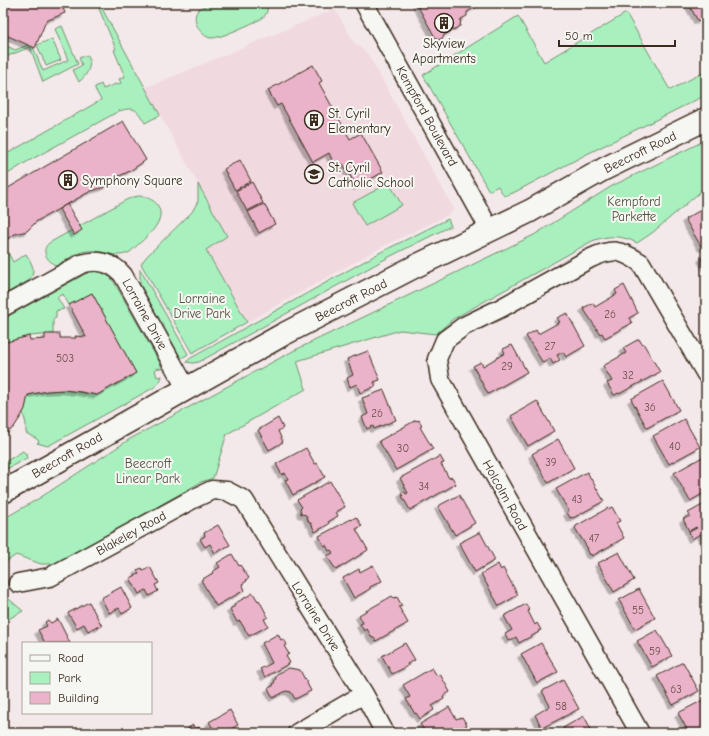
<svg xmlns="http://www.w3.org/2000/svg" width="709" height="736" viewBox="0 0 709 736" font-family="'Comic Neue',sans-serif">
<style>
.built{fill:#f1d9e0}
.green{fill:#a8f1be;stroke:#728e6e}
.building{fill:#ebb3c9;stroke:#3b2a1e;filter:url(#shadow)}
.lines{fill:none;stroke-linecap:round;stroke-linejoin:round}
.minor-casing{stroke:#3b2a1e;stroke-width:21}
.tertiary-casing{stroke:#3b2a1e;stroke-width:25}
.minor{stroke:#f6f6f2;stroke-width:18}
.tertiary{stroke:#f6f6f2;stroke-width:22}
.labels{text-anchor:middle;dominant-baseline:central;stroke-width:4;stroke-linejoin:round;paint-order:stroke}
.number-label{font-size:11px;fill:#674c49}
.poi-label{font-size:13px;fill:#3b2a1e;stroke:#f6f6f2;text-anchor:start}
.street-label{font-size:13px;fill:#3b2a1e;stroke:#f6f6f2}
.park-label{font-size:13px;fill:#51523e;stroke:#f6f6f2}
</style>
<defs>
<filter id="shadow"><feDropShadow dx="-3.5" dy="3.5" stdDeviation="0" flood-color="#0004"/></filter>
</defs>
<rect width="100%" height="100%" fill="#f4e9ea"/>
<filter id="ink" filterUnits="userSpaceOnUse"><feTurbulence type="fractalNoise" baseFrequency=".025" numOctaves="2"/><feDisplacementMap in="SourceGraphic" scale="8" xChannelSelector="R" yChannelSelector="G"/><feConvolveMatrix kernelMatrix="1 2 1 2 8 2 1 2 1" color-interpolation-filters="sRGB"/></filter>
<g filter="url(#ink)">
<path class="built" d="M335,9L354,42L368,54L454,209L450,214L382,247L247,322L206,250L227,236L145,88Z"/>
<path class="green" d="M99,3L160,115L145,123C137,110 136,106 119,111L25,163L3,177V156L101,100L95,89V87L101,84L103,89L116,84L117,85L121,83L119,79L125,77L114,50L116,49L97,4Z
M214,3H267C268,10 267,15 261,19C252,23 220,39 211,38C201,37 189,18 199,9C203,6 209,5 214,3Z
M626,13L670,90L706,71V95L585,155L513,193L504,196L498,186L489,191L423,75L518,16L544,62Z
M62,26L78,64L43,82L30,47L8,56L3,54V44L15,50L28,45L33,47L43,71L68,60L55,29Z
M52,39L61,60L46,66L37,45Z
M88,55C92,66 88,74 79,82L73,70L82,65L79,58Z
M706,140V187L652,233L637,243C622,235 608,235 592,241L453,319L436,334L400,330L297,361L306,389L227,434L213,478L201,482L57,564H41L16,555L3,564V519L38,499L130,439L293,351L534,235L612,186Z
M389,183L402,205L365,226L352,203Z
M198,184L227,236L206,250L247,322L192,353L141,264L146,257L192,212L198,201Z
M139,196C146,197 154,199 158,206C168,223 141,241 130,252C116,260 102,249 87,251C76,252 65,261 56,266C47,260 40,251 49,243L126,200L133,197Z
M448,219L451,226L389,257L199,362L193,363L186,362L191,358L381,252Z
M6,249L13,262L26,254C32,264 36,269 30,280L3,295V251Z
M140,269L188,354L187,355L181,358L140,284Z
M91,271C101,272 108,274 114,282L161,365L162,369L158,368L155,370L157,377L162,376C161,382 157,385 153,388L48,446L37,443L39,442L37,439L26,433V424L23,413L28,395L47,391L64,390L97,395L136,373L92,293L69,305L63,294L57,297L64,309L56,311V318L53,319V334L29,336L3,343V319L85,274Z
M23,451L26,454L27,458L3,471V463Z
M3,594L23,611L3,622Z"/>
<path class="building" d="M3,3H61L65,13L46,21L35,48L8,36L3,38Z
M416,3H480L479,5L467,12V16L461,19L460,26L444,35L443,38L438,40L436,39Z
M688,3H706V18L698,21Z
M313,65L322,81L319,83L350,139L361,133L383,172L357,187L343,164L336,168L329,153L313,162L281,104L277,106L268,90Z
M123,121L146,160L130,171L117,177L105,187L91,191L37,221L27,231L15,234L8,238L3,243V191Z
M240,160L251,181L235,190L224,169Z
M252,182L263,203L247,211L236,191Z
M67,204L82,230L74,235L59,209Z
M264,204L275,224L259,233L248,212Z
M706,207V246L702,248L685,219Z
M706,255V267L701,258Z
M624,285L638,313L629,318L632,323L605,338L602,333L600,334L583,308L593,303L595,307L617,294L615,290Z
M92,293L136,373L97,395L81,392L64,390L47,391L28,395L25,409L20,418L14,427L3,436V343L29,336L30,340L45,339V334H60V338H76L75,336L86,337L69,305Z
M567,313L585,346L566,357L563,352L557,355L560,360L553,364L550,358L543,363L526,336L536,330L538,334L560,322L557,318Z
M639,339L642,344L643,343L660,372L619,394V393L614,395L607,383L612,381L603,366L626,353L623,348Z
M512,345L527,372L488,394L473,366L481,362L483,366L505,353L503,349Z
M368,351L380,380L374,382L376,386L360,393L357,384L350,387L347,378L353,375L347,359Z
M663,381L679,410L647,428L631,399Z
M384,390L396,420L374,429L373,426L367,429L362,417L368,414L362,398Z
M537,401L554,431L528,446L511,416Z
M278,418L283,428L278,431L283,442L269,450L258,430Z
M684,419L700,447L669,464L653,436Z
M416,420L417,421L419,420L422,426L420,427L433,449L396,470L379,441Z
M558,439L574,468L548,483L532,454Z
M306,448L315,464L317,463L325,477L293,495L285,480L288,479L285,473L282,475L276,464Z
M706,455V492L690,501L674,473Z
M440,456L444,463L441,464L449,478L452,477L456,484L410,510L402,496H403L401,493L404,491L406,494L408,493L400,478Z
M587,472L604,501L573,518L572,517L570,518L567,512L569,511L556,489Z
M330,481L345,507L336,512L338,516L328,522L329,524L315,532L311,523H309L306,515L301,514L300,509L302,507L297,500Z
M459,495L475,523L455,535L438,506Z
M706,503V541L704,542L700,534L692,539L689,532L697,528L696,527L689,531L683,519L690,516L688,513Z
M612,507L620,521L616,523L624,538L592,556L591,554L590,555L587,549H588L575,528L576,526L608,508V509Z
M356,517L362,526L356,529L368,550L336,570L327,556L333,553L331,550L329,551L326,545L324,546L319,536L351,519V520Z
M218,525L230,545L215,553L210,544L205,547L200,539L205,536L204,533Z
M480,532L495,560L475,572L459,543Z
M619,552L634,580L614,592L598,563Z
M232,554L239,566L240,565L249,578L246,580L247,581L242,584L245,590L216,606L201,580L213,573L212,572L220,567L217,563Z
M498,564L501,570L503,568L518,595L499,606L481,574Z
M373,565L382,581L370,587V589L354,598L343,578L359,569L360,572Z
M150,567L159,583L155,585L158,591L149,596L146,590L139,594L130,578L139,574L137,570L142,568L143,571Z
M121,587L132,608L122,614L119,608L109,613L101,598Z
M639,589L655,618L635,629L619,600Z
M253,593L258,601L259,600L268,617L264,619L268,626L249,636L240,621L237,622L230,609L235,606L234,604Z
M392,596L394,598L397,597L402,606L399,607L408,623L376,641L374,638H372L367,629L364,631L360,624L363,623L359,615Z
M89,602L102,626L98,628L97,626L88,631L84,624L77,628L68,613Z
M526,604L529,610L528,611L535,625L537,623L541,630L538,631L539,632L519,643L516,637L509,641L505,634L512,630L504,616Z
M58,619L70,643H45L38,630L47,626L45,622L48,620L51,623Z
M657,630L672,656L652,667L637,641Z
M278,634L281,640L284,639L287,645L284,646L289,654L286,656L290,663L265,677L260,669L272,663L262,643Z
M405,643L415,660L407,664L408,666L392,674L382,656Z
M541,643L558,672L537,683L521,654Z
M683,662L699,691L673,705L657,676Z
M289,668L300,670L311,691L295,699L291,692L286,691L273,698L268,688L273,686L277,674Z
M432,668L437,676L440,674L450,692L443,696L444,699L432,706L434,710L420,719L416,713L415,714L406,699L410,697L403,685Z
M563,680L579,709L542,728L535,715L550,706L542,691Z
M705,699L706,702V733H689L678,713Z
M449,707L456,719L462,717L467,725L464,727L467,733H426L420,724Z
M230,710L238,725L224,733H216L209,722Z
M584,716L593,733H566L563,728Z
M193,725L195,729L199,727L202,733H188L190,732L188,728Z"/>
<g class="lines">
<defs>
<path id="minor" d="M364,3L490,230
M3,307L81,264C96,259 112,262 123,275L186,388
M18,583L50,577L193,499L212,490L227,491L244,500L364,694L385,733
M297,733L364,694
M640,733L440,379L437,359L445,340L464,326L501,308L589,259C612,248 620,249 641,263L706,374"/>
<path id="tertiary" d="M3,492L284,334L414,267L530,211L604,169L706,119"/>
</defs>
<use href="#minor" class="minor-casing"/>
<use href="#tertiary" class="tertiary-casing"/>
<use href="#minor" class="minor"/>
<use href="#tertiary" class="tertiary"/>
</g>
</g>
<defs>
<symbol id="building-ring" viewBox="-11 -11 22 22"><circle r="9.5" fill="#f6f6f2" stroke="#3b2a1e" stroke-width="1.5"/><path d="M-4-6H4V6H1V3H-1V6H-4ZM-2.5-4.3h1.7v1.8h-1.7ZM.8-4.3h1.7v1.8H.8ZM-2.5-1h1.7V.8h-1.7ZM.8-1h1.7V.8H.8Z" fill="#3b2a1e"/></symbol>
<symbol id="school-ring" viewBox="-11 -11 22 22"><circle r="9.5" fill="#f6f6f2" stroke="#3b2a1e" stroke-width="1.5"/><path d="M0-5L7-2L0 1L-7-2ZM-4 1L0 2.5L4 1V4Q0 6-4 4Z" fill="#3b2a1e"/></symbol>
</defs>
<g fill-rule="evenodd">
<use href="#building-ring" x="433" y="12" width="22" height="22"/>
<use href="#building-ring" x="303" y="109" width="22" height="22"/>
<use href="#school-ring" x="303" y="163" width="22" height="22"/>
<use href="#building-ring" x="57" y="169" width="22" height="22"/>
</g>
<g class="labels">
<g class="number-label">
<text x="610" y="314">26</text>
<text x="550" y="346">27</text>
<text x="65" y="358">503</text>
<text x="507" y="366">29</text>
<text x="628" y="375">32</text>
<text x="650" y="407">36</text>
<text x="377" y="413">26</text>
<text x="675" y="446">40</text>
<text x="403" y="448">30</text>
<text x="551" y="462">39</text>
<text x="424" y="486">34</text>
<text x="577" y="499">43</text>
<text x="594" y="538">47</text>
<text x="638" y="610">55</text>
<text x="655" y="651">59</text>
<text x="676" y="689">63</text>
<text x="561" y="706">58</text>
</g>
<g class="poi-label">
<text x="444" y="43" text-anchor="middle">Skyview<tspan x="444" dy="15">Apartments</tspan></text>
<text x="328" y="113">St. Cyril<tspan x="328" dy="15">Elementary</tspan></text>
<text x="328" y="167">St. Cyril<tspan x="328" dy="15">Catholic School</tspan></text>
<text x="82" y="180">Symphony Square</text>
</g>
<g class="street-label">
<text transform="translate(427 116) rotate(61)">Kempford Boulevard</text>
<text transform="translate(640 152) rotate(-26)">Beecroft Road</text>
<text transform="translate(351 300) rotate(-27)">Beecroft Road</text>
<text transform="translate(145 314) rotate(61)">Lorraine Drive</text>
<text transform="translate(67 455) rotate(-30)">Beecroft Road</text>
<text transform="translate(505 495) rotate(61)">Holcolm Road</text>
<text transform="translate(131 533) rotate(-29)">Blakeley Road</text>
<text transform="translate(316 616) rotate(58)">Lorraine Drive</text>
</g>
<g class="park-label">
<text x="634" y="201">Kempford<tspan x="634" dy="15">Parkette</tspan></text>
<text x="202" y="298">Lorraine<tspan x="202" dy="15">Drive Park</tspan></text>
<text x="148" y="463">Beecroft<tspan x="148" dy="15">Linear Park</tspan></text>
</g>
</g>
<rect width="709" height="736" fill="none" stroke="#f6f6f2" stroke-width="16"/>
<rect x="8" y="8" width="693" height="720" fill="none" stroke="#3b2a1e" stroke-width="1.5" filter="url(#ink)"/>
<rect x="22" y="642" width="130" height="72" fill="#f6f6f2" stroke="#aba49d"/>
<rect x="30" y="655" width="20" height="6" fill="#f6f6f2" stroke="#aba49d"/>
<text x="58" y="662" font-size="12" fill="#3b2a1e">Road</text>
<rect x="30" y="672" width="20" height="12" fill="#a8f1be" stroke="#aba49d"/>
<text x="58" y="682" font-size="12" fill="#3b2a1e">Park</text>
<rect x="30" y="692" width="20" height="12" fill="#ebb3c9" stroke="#aba49d"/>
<text x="58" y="702" font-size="12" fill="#3b2a1e">Building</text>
<path d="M559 40v6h116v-6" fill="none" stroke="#3b2a1e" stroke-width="2"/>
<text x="565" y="40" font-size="12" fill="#3b2a1e" stroke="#f6f6f2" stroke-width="3" paint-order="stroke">50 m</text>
</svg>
